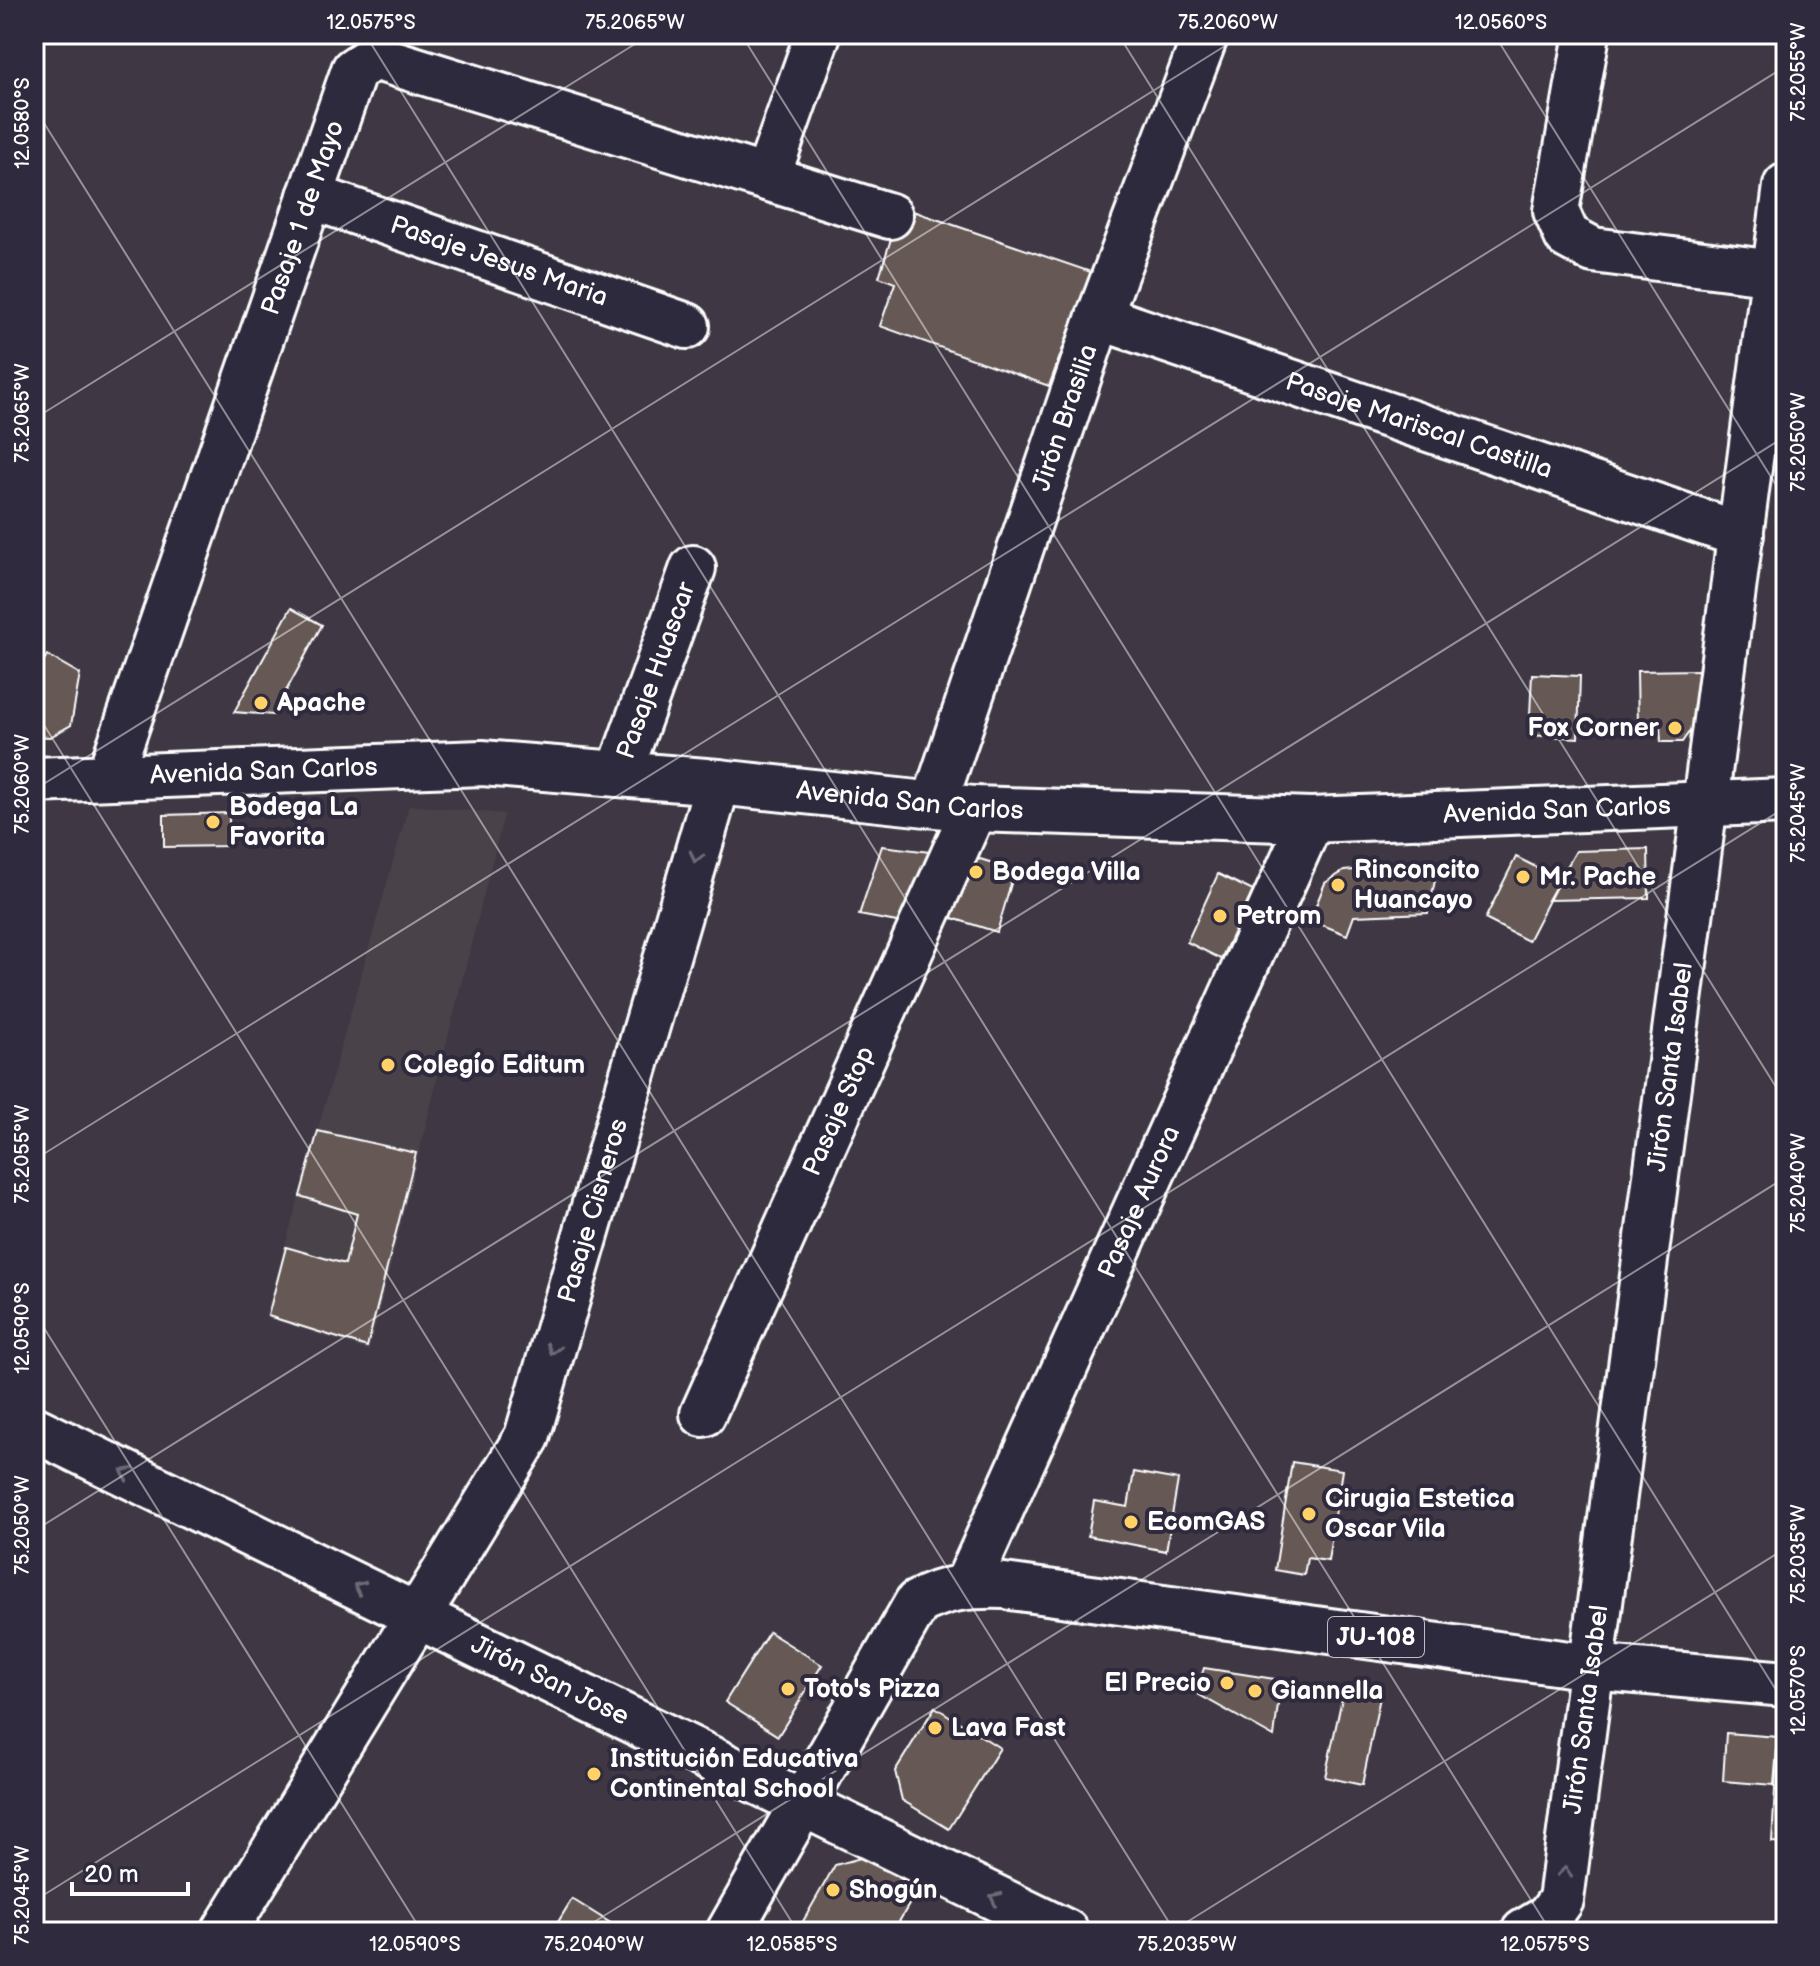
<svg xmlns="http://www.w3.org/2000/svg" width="1820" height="1966" viewBox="0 0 1820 1966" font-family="'Balsamiq Sans',sans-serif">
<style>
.built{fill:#4a4249}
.building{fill:#655954;stroke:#fff;stroke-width:2}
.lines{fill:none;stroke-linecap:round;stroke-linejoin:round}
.minor-casing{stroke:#fff;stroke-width:50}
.major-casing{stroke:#fff;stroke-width:50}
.minor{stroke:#2f2a3d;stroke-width:44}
.major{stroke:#2f2a3d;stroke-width:44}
.oneway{stroke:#6d6a77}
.ticks{fill:none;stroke:#fff;stroke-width:2;stroke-opacity:0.45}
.poi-dot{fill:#ffd166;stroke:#2f2a3d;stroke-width:3}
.labels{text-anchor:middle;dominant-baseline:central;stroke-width:8;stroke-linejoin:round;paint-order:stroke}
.shield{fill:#2f2a3d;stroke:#c1bfc5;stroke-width:2}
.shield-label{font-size:24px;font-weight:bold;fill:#fff}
.street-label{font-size:26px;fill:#fff;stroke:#2f2a3d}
.poi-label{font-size:26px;font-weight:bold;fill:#fff;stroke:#2f2a3d;text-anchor:start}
.neatline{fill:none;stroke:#fff;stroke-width:3}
.ticks-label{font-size:20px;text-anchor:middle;fill:#fff}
</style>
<rect width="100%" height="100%" fill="#3f3844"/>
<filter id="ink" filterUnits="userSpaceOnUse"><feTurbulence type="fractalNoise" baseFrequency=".0125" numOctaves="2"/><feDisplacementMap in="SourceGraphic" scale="16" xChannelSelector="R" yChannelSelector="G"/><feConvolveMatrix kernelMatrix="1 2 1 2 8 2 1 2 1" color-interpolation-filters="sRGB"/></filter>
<g filter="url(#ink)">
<path class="built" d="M409,805L504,814L369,1351L265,1317Z"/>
<path class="building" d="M901,207L1091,272L1049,386L880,326L895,283L879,277Z
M291,608L322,625L273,715L234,712Z
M47,655L80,674L71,725L50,737L34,736V678Z
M1699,670L1700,716L1682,742H1661L1660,726L1638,727L1637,671Z
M1532,674L1580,676L1578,738L1529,735Z
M229,813V846L164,847V815Z
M882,846L938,853L913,925L859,915Z
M1648,849L1649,898L1548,900L1576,851Z
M1516,857L1560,879L1528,941L1485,919Z
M980,859L1015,870L997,932L949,917L971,863Z
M1439,862L1428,913L1354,916L1347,935L1310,920L1325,883L1344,871Z
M1218,874L1253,891L1221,959L1187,942Z
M318,1131L416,1153L367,1347L268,1316L286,1247L345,1264L357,1214L300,1196Z
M1292,1462L1342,1470L1328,1561L1307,1558L1304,1575L1275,1570Z
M1134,1472L1178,1480L1166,1551L1088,1536L1094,1501L1128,1507Z
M769,1632L822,1665L778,1736L725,1702Z
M1204,1668L1281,1680L1274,1737L1196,1693Z
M1344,1689L1380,1697L1362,1785L1325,1777Z
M935,1707L1000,1748L949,1829L902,1800L895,1771Z
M1726,1733L1778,1737L1774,1785L1723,1781Z
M1778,1737H1786V1843L1772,1842Z
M864,1857L918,1889L893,1932H818L802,1923L835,1865Z
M572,1899L625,1932H552Z"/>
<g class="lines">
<defs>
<g id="minor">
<path d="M1587,34L1556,211L1567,236L1593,250L1775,273"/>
<path d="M767,178L818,34"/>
<path id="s1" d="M310,196L687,326"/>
<path id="s2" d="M1099,317L1741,535"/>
<path id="s3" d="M619,774L693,568"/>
<path id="s4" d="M109,777L354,70L374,57L890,216"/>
<path id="s5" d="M934,804L1099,317L1206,34"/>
<path id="s6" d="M703,1414L974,809"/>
<path id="s7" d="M34,1429L1066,1932"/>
<path id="s8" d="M967,1585L1311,820"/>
<path id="s9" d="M224,1932L527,1437L718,782"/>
<path id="s10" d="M1524,1932L1549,1917L1561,1900L1786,186"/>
</g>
<g id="major">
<path id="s11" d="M34,780L482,763L718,782L974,809L1311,820L1786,801"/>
<path d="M729,1932L917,1603C946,1587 971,1585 1004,1586L1591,1667L1786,1684"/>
</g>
</defs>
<use href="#minor" class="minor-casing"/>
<use href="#major" class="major-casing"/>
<use href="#minor" class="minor"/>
<use href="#major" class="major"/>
</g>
<defs><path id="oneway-chevron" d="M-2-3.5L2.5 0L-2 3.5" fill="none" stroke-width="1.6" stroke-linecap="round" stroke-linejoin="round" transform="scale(2)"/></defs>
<g class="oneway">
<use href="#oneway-chevron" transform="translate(696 857) rotate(106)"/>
<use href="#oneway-chevron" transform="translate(553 1349) rotate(106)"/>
<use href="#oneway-chevron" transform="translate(126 1473) rotate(-154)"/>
<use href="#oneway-chevron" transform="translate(359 1587) rotate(-154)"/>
<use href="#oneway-chevron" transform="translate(1565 1872) rotate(-83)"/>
<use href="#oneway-chevron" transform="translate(995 1898) rotate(-154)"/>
</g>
</g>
<path class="ticks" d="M365,34L1551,1932M741,34L1786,1706M1118,34L1786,1103M1494,34L1786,501M34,49L58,34M34,107L1175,1932M34,419L651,34M34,709L798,1932M34,790L1244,34M34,1160L1786,66M34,1312L422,1932M34,1531L1786,436M34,1901L1786,807M34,1914L45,1932M578,1932L1786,1177M1171,1932L1786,1548M1764,1932L1786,1918"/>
<g class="poi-dot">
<circle cx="261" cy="703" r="8"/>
<circle cx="1675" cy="728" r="8"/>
<circle cx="213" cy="822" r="8"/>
<circle cx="976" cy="872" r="8"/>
<circle cx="1523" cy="877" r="8"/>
<circle cx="1338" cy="885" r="8"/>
<circle cx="1220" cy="916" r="8"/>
<circle cx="388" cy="1065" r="8"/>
<circle cx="1309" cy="1514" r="8"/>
<circle cx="1131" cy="1522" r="8"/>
<circle cx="1227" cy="1683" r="8"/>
<circle cx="788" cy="1689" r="8"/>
<circle cx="1255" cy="1691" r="8"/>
<circle cx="935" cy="1728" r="8"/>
<circle cx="594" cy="1774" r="8"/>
<circle cx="833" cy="1890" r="8"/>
</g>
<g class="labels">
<rect class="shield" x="1328" y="1617" width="96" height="40" rx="6"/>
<g class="shield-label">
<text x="1376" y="1637">JU-108</text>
</g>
<g class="street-label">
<text stroke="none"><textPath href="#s4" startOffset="592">Pasaje 1 de Mayo</textPath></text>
<text stroke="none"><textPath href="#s1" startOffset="200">Pasaje Jesus Maria</textPath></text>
<text stroke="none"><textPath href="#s5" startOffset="408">Jirón Brasilia</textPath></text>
<text stroke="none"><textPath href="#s2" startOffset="338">Pasaje Mariscal Castilla</textPath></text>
<text stroke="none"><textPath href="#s3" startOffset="110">Pasaje Huascar</textPath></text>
<text stroke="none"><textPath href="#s11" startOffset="230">Avenida San Carlos</textPath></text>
<text stroke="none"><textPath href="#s11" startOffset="878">Avenida San Carlos</textPath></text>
<text stroke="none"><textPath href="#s11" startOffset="1526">Avenida San Carlos</textPath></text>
<text stroke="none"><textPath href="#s10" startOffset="890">Jirón Santa Isabel</textPath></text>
<text stroke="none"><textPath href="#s6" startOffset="332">Pasaje Stop</textPath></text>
<text stroke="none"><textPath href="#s8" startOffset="420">Pasaje Aurora</textPath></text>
<text stroke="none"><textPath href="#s9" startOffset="816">Pasaje Cisneros</textPath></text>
<text stroke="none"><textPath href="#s7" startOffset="574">Jirón San Jose</textPath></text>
<text stroke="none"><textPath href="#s10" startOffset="242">Jirón Santa Isabel</textPath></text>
</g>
<g class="poi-label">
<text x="277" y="703">Apache</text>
<text x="1659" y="728" text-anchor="end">Fox Corner</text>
<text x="229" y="807">Bodega La<tspan x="229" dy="30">Favorita</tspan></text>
<text x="1354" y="870">Rinconcito<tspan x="1354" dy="30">Huancayo</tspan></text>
<text x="992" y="872">Bodega Villa</text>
<text x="1539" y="877">Mr. Pache</text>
<text x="1236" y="916">Petrom</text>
<text x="404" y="1065">Colegío Editum</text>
<text x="1325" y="1499">Cirugia Estetica<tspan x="1325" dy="30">Oscar Vila</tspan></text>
<text x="1147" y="1522">EcomGAS</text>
<text x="1211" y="1683" text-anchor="end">El Precio</text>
<text x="804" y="1689">Toto's Pizza</text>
<text x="1271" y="1691">Giannella</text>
<text x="951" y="1728">Lava Fast</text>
<text x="610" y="1759">Institución Educativa<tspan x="610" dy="30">Continental School</tspan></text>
<text x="849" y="1890">Shogún</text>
</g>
</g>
<rect width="1820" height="1966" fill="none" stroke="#2f2a3d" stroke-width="88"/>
<path d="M72 1882v12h116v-12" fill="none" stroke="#ffffff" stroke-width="4"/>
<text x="84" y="1882" font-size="24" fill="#ffffff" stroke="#2f2a3d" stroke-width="6" paint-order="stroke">20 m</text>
<rect x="44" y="44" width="1732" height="1878" class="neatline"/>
<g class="ticks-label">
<text x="371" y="29">12.0575°S</text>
<text x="635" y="29">75.2065°W</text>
<text x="1228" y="29">75.2060°W</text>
<text x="1501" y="29">12.0560°S</text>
<text transform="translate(1798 72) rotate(-90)" y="7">75.2055°W</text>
<text transform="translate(22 123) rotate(-90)" y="7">12.0580°S</text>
<text transform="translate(22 413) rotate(-90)" y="7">75.2065°W</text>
<text transform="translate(1798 442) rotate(-90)" y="7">75.2050°W</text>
<text transform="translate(22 784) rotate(-90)" y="7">75.2060°W</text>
<text transform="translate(1798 813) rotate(-90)" y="7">75.2045°W</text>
<text transform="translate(22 1154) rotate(-90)" y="7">75.2055°W</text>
<text transform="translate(1798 1183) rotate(-90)" y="7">75.2040°W</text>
<text transform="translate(22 1328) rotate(-90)" y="7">12.0590°S</text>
<text transform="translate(22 1525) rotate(-90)" y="7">75.2050°W</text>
<text transform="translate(1798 1554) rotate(-90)" y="7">75.2035°W</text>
<text transform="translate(1798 1690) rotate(-90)" y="7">12.0570°S</text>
<text transform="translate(22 1895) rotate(-90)" y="7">75.2045°W</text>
<text x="415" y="1951">12.0590°S</text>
<text x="594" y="1951">75.2040°W</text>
<text x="792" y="1951">12.0585°S</text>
<text x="1187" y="1951">75.2035°W</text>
<text x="1545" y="1951">12.0575°S</text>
</g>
</svg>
